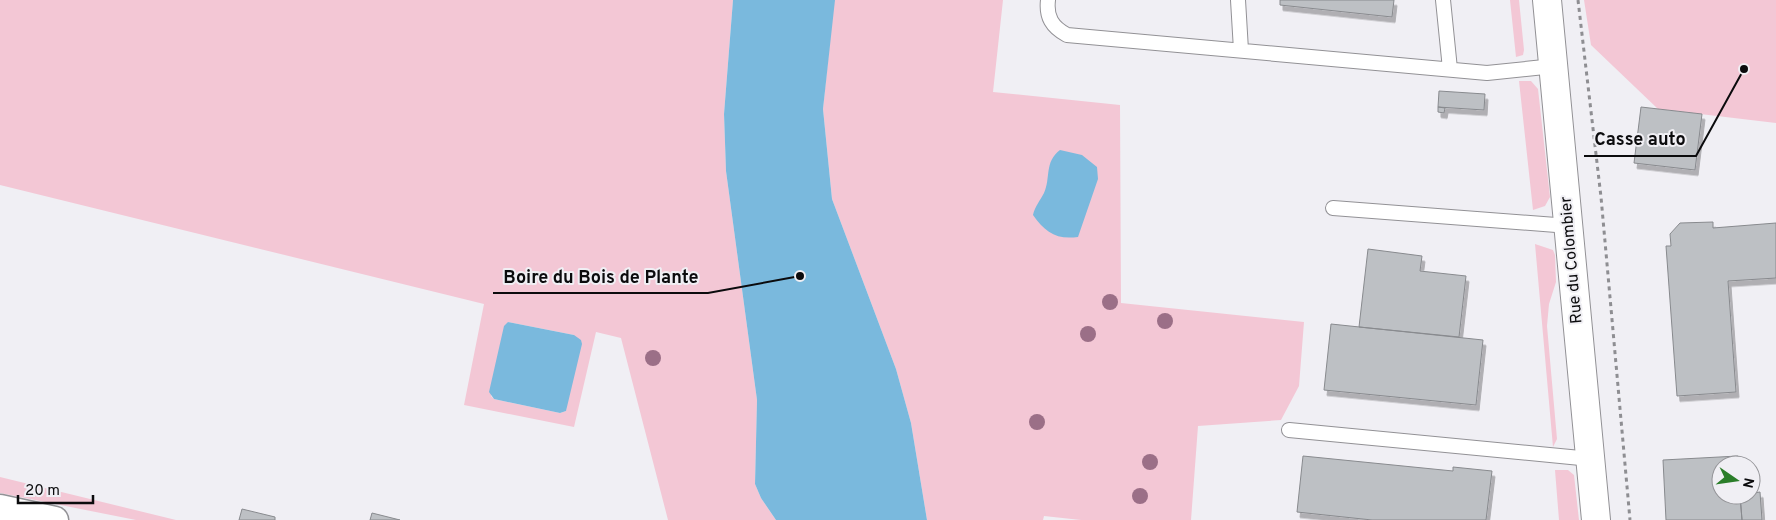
<svg xmlns="http://www.w3.org/2000/svg" width="1776" height="520" viewBox="0 0 1776 520" font-family="Overpass,sans-serif">
<style>
.green{fill:#f3c7d5;fill-rule:evenodd}
.water{fill:#7ab9dd}
.building{fill:#bdc0c4;stroke:#888a8e;filter:url(#shadow)}
.lines{fill:none;stroke-linecap:round;stroke-linejoin:round}
.service-casing{stroke:#929195;stroke-width:16}
.minor-casing{stroke:#929195;stroke-width:29}
.secondary-casing{stroke:#929195;stroke-width:30}
.path{stroke:#8e8e92;stroke-width:3;stroke-dasharray:4 4;stroke-linecap:butt}
.service{stroke:#fff;stroke-width:14}
.minor{stroke:#fff;stroke-width:26}
.secondary{stroke:#fff;stroke-width:28}
.tree{fill:#9b6f87}
.labels{text-anchor:middle;dominant-baseline:central;stroke-width:4;stroke-linejoin:round;paint-order:stroke}
.street-label{font-size:16px;fill:#0b0b0d;stroke:#f0eff4}
.leader{fill:none;stroke:#0b0b0d;stroke-width:2}
.callout-dot{fill:#0b0b0d;stroke:#f0eff4;stroke-width:2}
.callout-label{font-size:18px;text-anchor:middle;font-weight:bold;fill:#0b0b0d;stroke:#f0eff4;stroke-width:4;stroke-linejoin:round;paint-order:stroke}
</style>
<defs>
<filter id="shadow"><feDropShadow dx="3" dy="5.5" stdDeviation="0" flood-color="#0004"/></filter>
</defs>
<rect width="100%" height="100%" fill="#f0eff4"/>
<path class="green" d="M0,0H733L724,114L726,171L757,400L755,484L761,498L776,520H668L621,338L596,332L574,427L464,405L484,304L0,185ZM508,322L574,335L566,411L560,413L494,399L491,396Z
M834,0H1003L993,92L1120,105L1121,303L1304,322L1299,386L1281,420L1198,426L1191,520H1081L1044,516L1043,520H927L911,423L896,369L832,199L823,109Z
M1510,0H1519L1524,50L1523,55L1516,57Z
M1584,0H1776V123L1658,109L1591,45Z
M1519,81H1531L1538,89L1550,197L1545,206L1533,210Z
M1535,244L1553,250L1555,255L1556,282L1549,304L1547,326L1557,439L1553,447Z
M1555,470H1568L1574,475L1579,520H1559Z
M0,477L176,520H136L0,493Z"/>
<path class="water" d="M733,0H835L823,109L832,199L896,369L911,423L927,520H776L761,498L755,484L757,400L726,171L724,114Z
M1060,150L1082,155L1097,167L1098,179L1078,237C1056,240 1045,232 1033,215C1035,206 1040,201 1044,193C1051,178 1044,162 1060,150Z
M508,322L574,335L581,340L582,344L566,411L560,413L494,399L489,392L504,326Z"/>
<path class="building" d="M1280,0H1394L1392,17L1280,5Z
M1439,91L1485,94L1484,110L1438,107Z
M1438,107L1445,108L1444,113L1438,112Z
M1641,107L1702,114L1695,170L1634,163Z
M1713,222V228L1776,223V278L1728,281L1736,392L1677,396L1666,246H1671L1670,234L1680,223Z
M1368,249L1422,256L1420,271L1466,276L1459,337L1359,327Z
M1331,324L1483,340L1476,405L1324,390Z
M1303,456L1453,471V467L1492,471L1486,520H1372L1297,512Z
M1738,456L1739,465H1721V495H1740L1742,520H1666L1663,460Z
M1760,492L1762,520H1742L1740,495Z
M242,509L275,517V520H239Z
M372,513L400,520H370Z"/>
<g class="lines">
<defs>
<path id="service" d="M1048,0C1046,17 1052,27 1067,35L1487,73L1554,66
M1238,0L1241,50
M1443,0L1450,69
M1333,208L1569,226
M1289,430L1591,459"/>
<path id="minor" d="M0,508L55,520"/>
<path id="secondary" d="M1547,0L1596,520"/>
</defs>
<use href="#service" class="service-casing"/>
<use href="#minor" class="minor-casing"/>
<use href="#secondary" class="secondary-casing"/>
<path class="path" d="M1578,0L1601,197L1630,520"/>
<use href="#service" class="service"/>
<use href="#minor" class="minor"/>
<use href="#secondary" class="secondary"/>
</g>
<g class="tree">
<circle cx="1110" cy="302" r="8"/>
<circle cx="1165" cy="321" r="8"/>
<circle cx="1088" cy="334" r="8"/>
<circle cx="653" cy="358" r="8"/>
<circle cx="1037" cy="422" r="8"/>
<circle cx="1150" cy="462" r="8"/>
<circle cx="1140" cy="496" r="8"/>
</g>
<g class="labels">
<g class="street-label">
<text transform="translate(1572 260) rotate(-95)">Rue du Colombier</text>
</g>
</g>
<path class="leader" d="M1744 69L1696 156H1584M800 276L708 293H493"/>
<g class="callout-dot">
<circle cx="1744" cy="69" r="5"/>
<circle cx="800" cy="276" r="5"/>
</g>
<g class="callout-label">
<text x="1640" y="145">Casse auto</text>
<text x="601" y="283">Boire du Bois de Plante</text>
</g>
<g transform="translate(1736 480) rotate(103)"><circle r="24" fill="#f0eff4" stroke="#949498"/>
<path d="M0-4L9 19L0 12L-9 19Z" fill="#2a7d29"/>
<text y="-8" font-size="14" font-weight="bold" text-anchor="middle" fill="#0b0b0d">N</text>
</g>
<path d="M18 495v8h75v-8" fill="none" stroke="#0b0b0d" stroke-width="2.5"/>
<text x="25" y="495" font-size="15" fill="#0b0b0d" stroke="#f0eff4" stroke-width="4" paint-order="stroke">20 m</text>
</svg>
